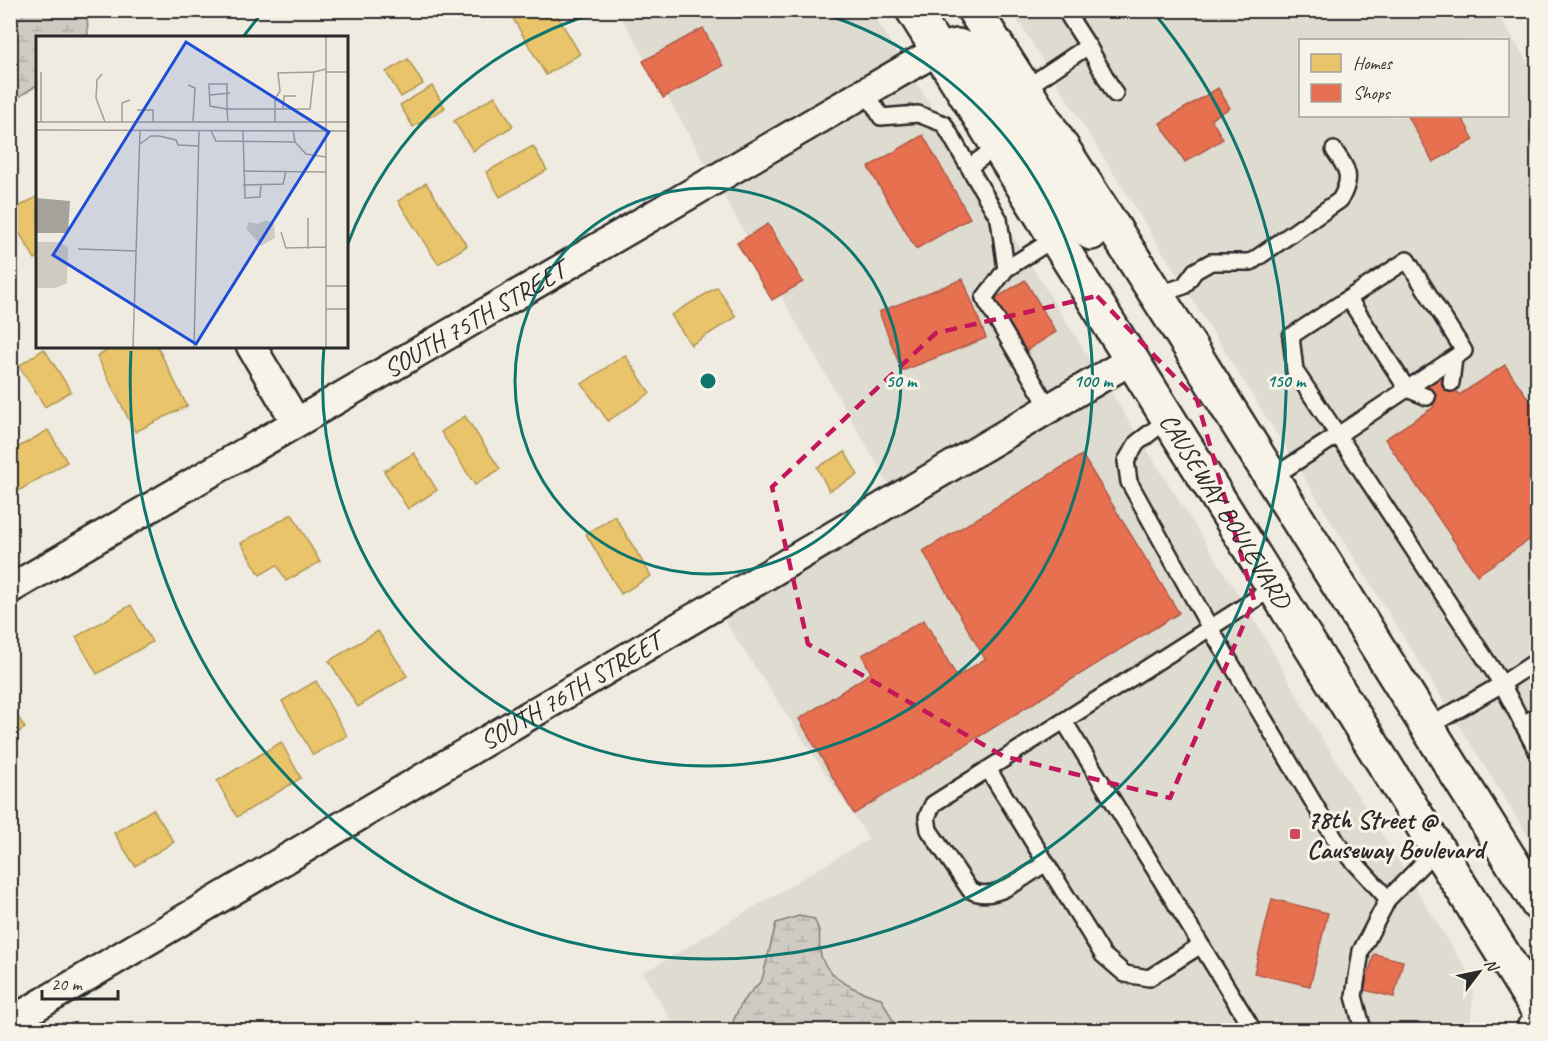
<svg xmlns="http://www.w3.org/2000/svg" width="1548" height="1041" viewBox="0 0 1548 1041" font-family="Caveat,sans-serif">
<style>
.built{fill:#dedbd1;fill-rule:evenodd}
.wetland{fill:url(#wetland-marsh);stroke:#7d7b76;stroke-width:1.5}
.homes{fill:#e9c46a;stroke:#b09657;stroke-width:1.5}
.shops{fill:#e76f51;stroke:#af5b46;stroke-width:1.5}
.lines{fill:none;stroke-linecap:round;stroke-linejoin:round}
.service-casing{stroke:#2b2b2b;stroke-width:20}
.minor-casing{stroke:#2b2b2b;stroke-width:33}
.tertiary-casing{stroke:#2b2b2b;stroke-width:38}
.secondary-casing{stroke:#2b2b2b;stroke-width:38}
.service{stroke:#f7f3e8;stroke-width:15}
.minor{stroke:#f7f3e8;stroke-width:28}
.tertiary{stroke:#f7f3e8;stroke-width:33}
.secondary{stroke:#f7f3e8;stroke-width:33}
.marked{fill:none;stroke:#c2185b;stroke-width:4.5;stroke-dasharray:12 8;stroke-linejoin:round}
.ring{fill:none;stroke:#0f766e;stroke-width:3}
.poi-dot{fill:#d1495b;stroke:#f7f3e8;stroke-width:2}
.labels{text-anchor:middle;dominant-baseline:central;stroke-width:6;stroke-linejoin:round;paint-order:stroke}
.street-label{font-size:26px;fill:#2b2b2b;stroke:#f7f3e8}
.poi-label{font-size:26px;font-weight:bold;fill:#2b2b2b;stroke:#f7f3e8;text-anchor:start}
.inset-road{fill:none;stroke:#a19e98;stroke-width:1.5}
.view{fill:#1d4ed8;fill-opacity:0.15;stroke:#1d4ed8;stroke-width:3}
.inset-edge{fill:none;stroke:#2b2b2b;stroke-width:3}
.centre{fill:#0f766e;stroke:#f7f3e8;stroke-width:3}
.ring-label{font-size:18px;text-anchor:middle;font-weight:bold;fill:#0f766e;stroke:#f7f3e8;stroke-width:6;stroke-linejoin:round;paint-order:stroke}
</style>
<defs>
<pattern id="wetland-marsh" width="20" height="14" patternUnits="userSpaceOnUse" patternTransform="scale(1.5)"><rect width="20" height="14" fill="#cfcbc2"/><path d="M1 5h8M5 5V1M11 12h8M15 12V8" fill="none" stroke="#b2aea7"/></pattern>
</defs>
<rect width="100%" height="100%" fill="#efebe0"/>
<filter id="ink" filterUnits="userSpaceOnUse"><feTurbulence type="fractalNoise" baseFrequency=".0167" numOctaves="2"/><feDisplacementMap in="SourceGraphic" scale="12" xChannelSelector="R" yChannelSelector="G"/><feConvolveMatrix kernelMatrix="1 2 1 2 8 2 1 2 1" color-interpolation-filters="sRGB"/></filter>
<g filter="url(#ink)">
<path class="built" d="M618,11H871L899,56L708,168Z
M1012,11H1496L1537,78V850ZM1300,40H1508V116H1300Z
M914,79L1094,366L890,487L721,191Z
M1108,388L1260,629L1310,719L1474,982L1470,1030H893L894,1023L881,998L862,993L832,976L820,953L821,934L776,923L762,980L742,1002L729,1030H677L643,973L869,839L722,617Z"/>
<path class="wetland" d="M11,10L87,11L88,37L38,38L37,85L11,102Z
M799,916L814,919C823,937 818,935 820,951C824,978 858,992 881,998L894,1023L893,1030H729L742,1002L762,980L776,923Z"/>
<path class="homes" d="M508,10H554L580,54L546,75Z
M408,59L423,84L401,97L386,72Z
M432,86L445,108L413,127L400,105Z
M495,96L513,126L473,151L454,121Z
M533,146L547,170L500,197L486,172Z
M426,183L467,246L438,264L398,201Z
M38,196V257L35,259L10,217V212Z
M717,287L736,317L691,345L671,315Z
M115,346H157L187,406L135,432L97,356Z
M44,349L71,391L45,407L19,366Z
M625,355L650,393L608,421L582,384Z
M465,416L500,469L475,485L441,432Z
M48,430L67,462L10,496V452Z
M845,452L858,475L829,491L817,467Z
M414,453L437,490L408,509L384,471Z
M292,514L320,562L286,581L277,565L260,575L241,543Z
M615,516L651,576L621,594L586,534Z
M131,605L152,642L97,674L76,637Z
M378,631L407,676L358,707L329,661Z
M316,681L347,736L313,755L282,701Z
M10,705L25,728L10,737Z
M281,742L301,778L237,817L217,781Z
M153,809L174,842L135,866L114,833Z
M10,890L17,900L10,904Z"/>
<path class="shops" d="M703,28L723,66L663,98L643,61Z
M1218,88L1230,108L1211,119L1223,139L1185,162L1160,123Z
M1408,116H1461L1474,140L1433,162Z
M923,135L970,218L916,249L868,167Z
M768,224L803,282L772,300L737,243Z
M963,279L986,338L902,371L879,312Z
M1025,280L1056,332L1024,352L993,300Z
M1505,365L1538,413V534L1477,575L1385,439L1434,407L1421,388L1444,373L1459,395Z
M1082,455L1179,613L854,814L799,719L871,673L862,655L924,620L957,677L985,659L923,551Z
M1272,899L1328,913L1310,986L1254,973Z
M1374,954L1403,961L1394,997L1364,990Z"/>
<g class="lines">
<defs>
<path id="service" d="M1088,46L1115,94
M1024,89L1088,46L1065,10
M866,91L881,117L918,114L944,124L999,219L1006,269L984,298L1049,408
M969,167L998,146
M1407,260L1464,351L1338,435L1295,371L1291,336Z
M1006,269L1055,238
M1156,295L1184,286L1195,271L1211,262H1251L1340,200C1353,177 1348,170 1334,150
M1349,299L1407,389L1427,397
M1451,383L1454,358
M1168,419L1137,443L1126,461L1129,482L1210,628L1338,844L1388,899
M1271,478L1338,435L1502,684L1538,753
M1064,721L1253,1030
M1522,724L1538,716
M1428,727L1502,684L1538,660
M988,769L1103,955L1125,974L1149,978L1201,945
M1046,863C1024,876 995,904 970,890L929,830L927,817L933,804L1273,588
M1363,1030L1354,996L1361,951L1388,899L1437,849"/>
<g id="minor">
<path d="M251,346L296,422"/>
<path id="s1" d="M10,589L938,50"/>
<path id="s2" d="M10,1022L1131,360"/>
</g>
<path id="tertiary" d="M1533,1030L1538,1028"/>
<g id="secondary">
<path id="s3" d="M913,10L1538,1010"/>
<path d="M974,10L1190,347L1538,904"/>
<path d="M938,50L958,46L967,51L976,59L1005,107L1091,233"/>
</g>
</defs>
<use href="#service" class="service-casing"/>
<use href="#minor" class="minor-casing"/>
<use href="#tertiary" class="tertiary-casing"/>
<use href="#secondary" class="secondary-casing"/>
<use href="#service" class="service"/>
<use href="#minor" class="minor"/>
<use href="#tertiary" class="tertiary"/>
<use href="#secondary" class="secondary"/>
</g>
</g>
<path class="marked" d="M1097,296L1197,400L1254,600L1170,798L1003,756L808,644L772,487L936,333Z"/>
<g class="ring">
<circle cx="708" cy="381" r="193"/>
<path d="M347 246A385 385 0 0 1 602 11M814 11A385 385 0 1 1 324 347"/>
<path d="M243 37A578 578 0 0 1 262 13M1154 13A578 578 0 1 1 131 351"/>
</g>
<rect class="poi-dot" x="1289" y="828" width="12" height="12" rx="3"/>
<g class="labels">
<g class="street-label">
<text stroke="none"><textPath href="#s1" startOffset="537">SOUTH 75TH STREET</textPath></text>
<text stroke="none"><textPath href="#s3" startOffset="590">CAUSEWAY BOULEVARD</textPath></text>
<text stroke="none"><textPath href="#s2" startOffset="651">SOUTH 76TH STREET</textPath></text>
</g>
<g class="poi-label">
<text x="1307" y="819">78th Street @<tspan x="1307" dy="30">Causeway Boulevard</tspan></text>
</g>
</g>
<g transform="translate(36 36)">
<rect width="312" height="312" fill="#efebe0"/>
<path d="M230,184L238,187L239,202L225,210L210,192L213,186L222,188ZM0,206H22L32,211L31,247L19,252H0Z" fill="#cfcbc2"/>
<path d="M0,162L34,165L32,197H0Z" fill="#a4a29a"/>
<path class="inset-road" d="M290,36H312M66,38L61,44L60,62L69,86M173,48H191V73L174,70ZM152,49L159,52L157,85M174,59L194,57M247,72L248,60H260M101,74H117V86M192,85L191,73H274L278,36L290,33M239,85V63L244,55L242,37L278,36M0,86H312M5,86V36M86,86V67L94,64M0,94L312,95M257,94L259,106L270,118L290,121M175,95L180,105L259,106M207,95L209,162L224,161L225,149M104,108L115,100H123L140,104L142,109L163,110M207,135L290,136M207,149L247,148L250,135M245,196L250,212L290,211M42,213L100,215M272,213V182M290,250H312M290,273H312M97,311L104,94M158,311L163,95M290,311V1"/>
<path class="view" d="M150,6L293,96L160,308L17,219Z"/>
<rect width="312" height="312" class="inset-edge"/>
</g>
<circle cx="708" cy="381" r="9" class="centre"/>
<g class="ring-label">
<text x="901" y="387">50 m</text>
<text x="1093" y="387">100 m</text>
<text x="1286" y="387">150 m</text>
</g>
<rect width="1548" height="1041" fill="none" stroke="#f7f3e8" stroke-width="36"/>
<rect x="18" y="18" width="1512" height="1005" fill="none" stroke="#2b2b2b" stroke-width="2" filter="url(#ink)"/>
<rect x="1299" y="39" width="210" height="78" fill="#f7f3e8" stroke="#a5a39c" stroke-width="1.5"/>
<rect x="1311" y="54" width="30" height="18" fill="#e9c46a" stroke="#a5a39c" stroke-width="1.5"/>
<text x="1353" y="69" font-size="18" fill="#2b2b2b">Homes</text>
<rect x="1311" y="84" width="30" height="18" fill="#e76f51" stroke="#a5a39c" stroke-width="1.5"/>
<text x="1353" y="99" font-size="18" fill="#2b2b2b">Shops</text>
<g transform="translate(1479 972) rotate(58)" stroke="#f7f3e8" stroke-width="4.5" paint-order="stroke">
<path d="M0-4.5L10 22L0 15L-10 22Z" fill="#2b2b2b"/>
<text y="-9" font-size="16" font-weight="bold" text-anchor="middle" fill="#2b2b2b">N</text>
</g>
<path d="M42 990v9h76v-9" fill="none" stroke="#2b2b2b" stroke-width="3"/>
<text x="51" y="990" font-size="18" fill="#2b2b2b" stroke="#f7f3e8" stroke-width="4.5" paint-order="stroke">20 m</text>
</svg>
